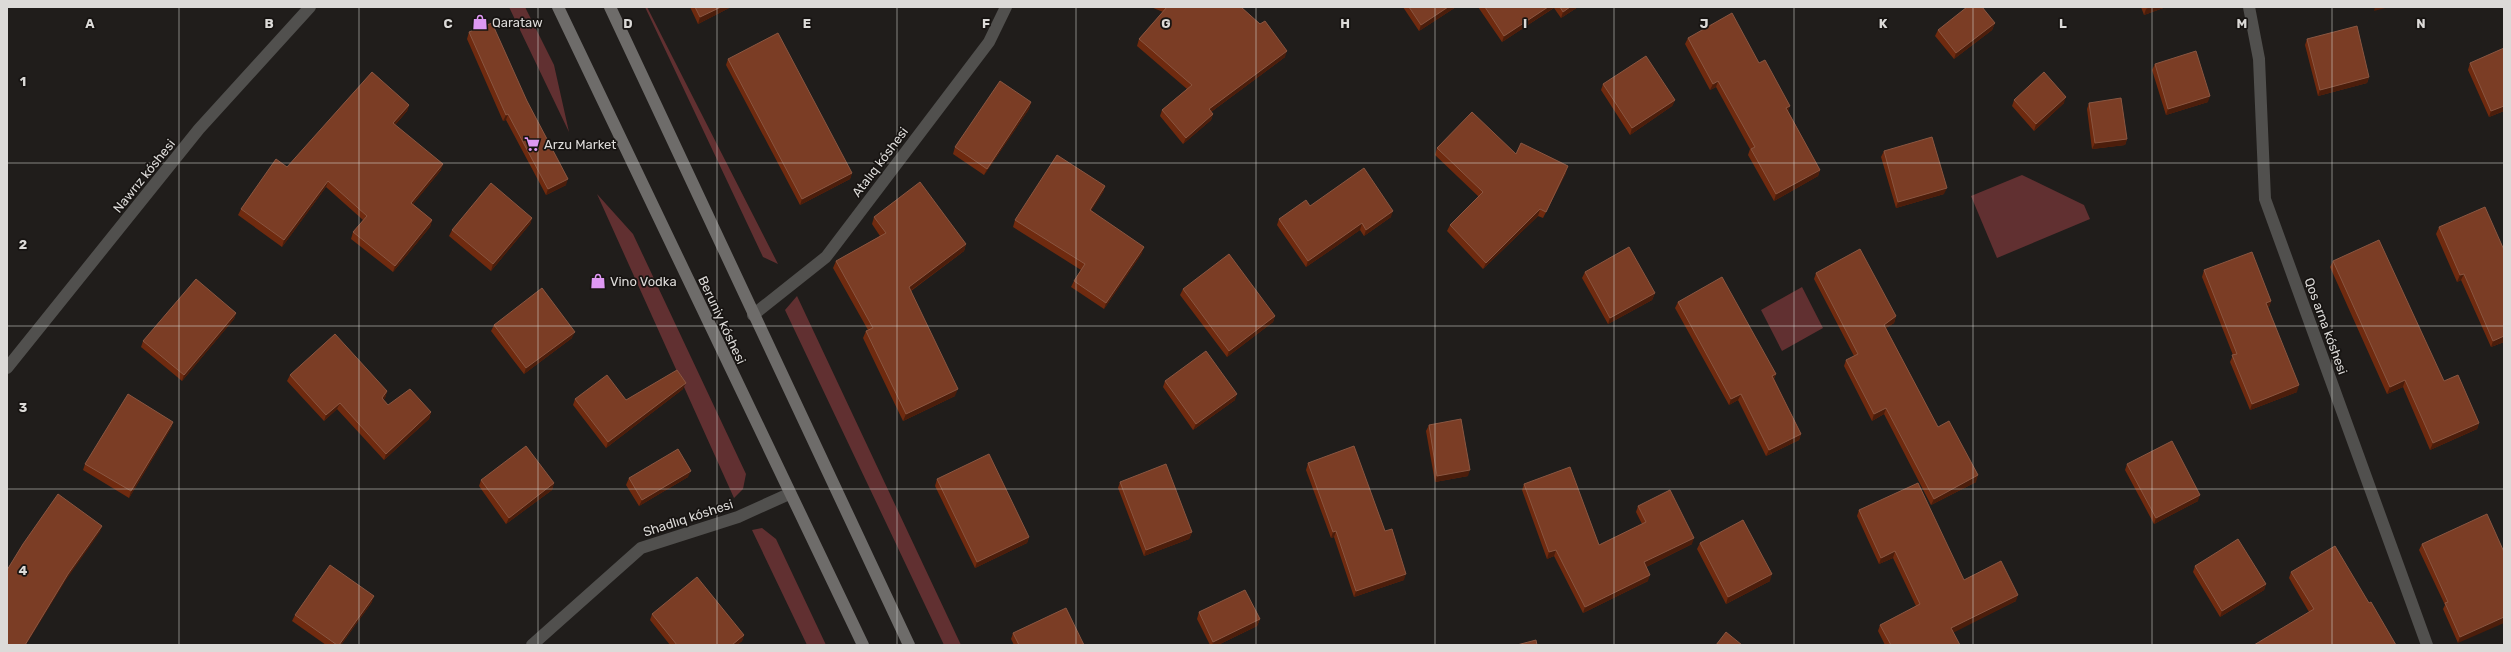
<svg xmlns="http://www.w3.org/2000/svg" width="2511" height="652" viewBox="0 0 2511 652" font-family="Rubik,sans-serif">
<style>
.green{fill:#613031}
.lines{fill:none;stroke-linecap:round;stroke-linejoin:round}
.street{stroke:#51504e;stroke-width:12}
.secondary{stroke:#6e6c6a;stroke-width:12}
.wall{fill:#6f2a0f}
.shaded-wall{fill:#4b1d0b}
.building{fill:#7b3d25;stroke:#8a5641}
.grid{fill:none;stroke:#dcdad8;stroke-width:1;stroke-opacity:0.55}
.labels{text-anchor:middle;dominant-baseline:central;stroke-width:3.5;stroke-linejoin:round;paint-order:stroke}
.poi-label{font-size:13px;fill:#dcdad8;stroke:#171412;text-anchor:start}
.street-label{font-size:13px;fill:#dcdad8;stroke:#171412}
.grid-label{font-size:13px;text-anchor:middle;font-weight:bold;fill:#dcdad8;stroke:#171412;stroke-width:3.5;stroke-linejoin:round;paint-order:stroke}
</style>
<rect width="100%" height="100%" fill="#201d1b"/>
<path class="green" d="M509,7H525L554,65L569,132Z
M645,7H647L778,264L763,257Z
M2022,175L2084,205L2090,219L1997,258L1971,196Z
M597,194L633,234L746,474L743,489L734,498Z
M1802,287L1823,328L1782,351L1761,310Z
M797,296L961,645H944L785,310Z
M762,528L776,539L826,645H807L752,530Z"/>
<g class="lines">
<path class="street" d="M2249,7L2259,59L2265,199L2427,645
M753,315L826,257L989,42L1006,7
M7,368L199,129L310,7
M532,645L641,548L738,517L789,494"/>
<path class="secondary" d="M558,7L863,645
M610,7L909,645"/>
</g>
<path class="wall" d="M690,7H731L698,24Z
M1151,7H1241L1285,57L1211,112L1213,114L1211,120L1183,144L1160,116L1162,110L1187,89L1137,46L1139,39L1163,12Z
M1403,7H1456L1419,31Z
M1478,7H1578L1561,18L1554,8L1502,42Z
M2141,7H2166L2144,15Z
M1995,23L1992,30L1954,59L1935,36L1938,30Z
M469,32L527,101L566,185L546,195L506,120L503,121L467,39Z
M1688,38L1759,63L1788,111L1820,170L1818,176L1774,201L1748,155L1750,149L1716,87L1710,90L1685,44Z
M2307,39L2369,77L2367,83L2318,96L2305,45Z
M728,59L852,173L850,179L800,205L726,65Z
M2470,63L2504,111L2489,117L2468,70Z
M2155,64L2208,102L2166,115L2152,70Z
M1603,84L1675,100L1672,106L1630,135L1601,90Z
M2014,100L2064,103L2034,131L2012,106Z
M1031,102L1029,109L984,175L953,154L955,147Z
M2089,103L2127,139L2125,145L2092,149L2087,109Z
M409,105L407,111L395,125L441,170L413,204L432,220L430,227L393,272L351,239L353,232L363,220L326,187L282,247L238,215L241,209L287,167Z
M1437,148L1516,154L1566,173L1543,218L1538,216L1483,269L1447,231L1450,225L1479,197L1435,155Z
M1884,151L1944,194L1896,208L1881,157Z
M1105,186L1103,192L1091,210L1142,253L1104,309L1071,287L1074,281L1081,270L1013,227L1015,220Z
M1310,206L1391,217L1364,236L1360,230L1306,267L1277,225L1279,219Z
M874,217L966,244L964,251L911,291L955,396L903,421L863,338L866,331L868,330L833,268L836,261L880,236L872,224Z
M532,218L530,224L491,271L449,236L452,230Z
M2439,227L2504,342L2491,347L2461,280L2457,282L2436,234Z
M2333,261L2444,381L2479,423L2477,429L2430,450L2403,387L2387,394L2330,267Z
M2204,270L2271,301L2269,307H2268L2297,392L2250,410L2230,362L2233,355L2202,277Z
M1585,272L1655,293L1652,300L1608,324L1582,278Z
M1816,273L1896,316L1894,323L1886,328L1938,427L1976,482L1931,505L1884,414L1872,421L1844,366L1846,360L1854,356L1814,279Z
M1183,289L1275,316L1273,322L1227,357L1180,295Z
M1678,302L1776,374L1774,379L1801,434L1799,440L1766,456L1738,400L1729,405L1675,308Z
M236,313L234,319L182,381L141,347L143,341Z
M494,325L572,338L524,374L491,331Z
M290,375L387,391L385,398L383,400L388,405L431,412L429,419L384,460L337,409L324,421L287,381Z
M1165,381L1235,400L1193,430L1163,387Z
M683,389L606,448L573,405L575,399L626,400Z
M173,422L171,428L129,498L83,470L85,464Z
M1429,425L1468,476L1435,482L1426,431Z
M1308,463L1385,531L1404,580L1354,597L1334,537L1331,538L1306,470Z
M2127,464L2198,501L2154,524L2125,470Z
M688,477L639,506L626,485L629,478Z
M937,479L1029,537L1027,543L975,568L935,486Z
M481,480L554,483L552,490L506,524L479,486Z
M1120,482L1192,532L1189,539L1144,556L1118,488Z
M1524,484L1599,545L1642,524L1636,512L1638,506L1692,544L1646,567L1648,581L1583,613L1554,556L1547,559L1522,490Z
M1859,510L1964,580L2016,601L1953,632L1960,645H1885L1878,631L1880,625L1916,606L1893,558L1879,564L1857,516Z
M1700,543L1770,581L1726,604L1697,549Z
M2422,544L2504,552L2458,643L2443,609L2445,605L2419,550Z
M2195,566L2266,584L2264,590L2220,617L2193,572Z
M2291,572L2369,603L2309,612L2289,578Z
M372,602L341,645H326L292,621L295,615Z
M1199,612L1260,619L1257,626L1218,645H1210L1197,619Z
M652,614L744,635L742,641L737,645H670L650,620Z
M1013,633L1084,645H1014L1011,639Z"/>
<path class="shaded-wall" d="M721,7H731L698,24L700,17Z
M1448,7H1456L1419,31L1421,25Z
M1548,7H1555L1502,42L1504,36Z
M1570,7H1578L1561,18L1563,12Z
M2150,7H2166L2144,15L2146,9Z
M2375,7H2389L2374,11Z
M1995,23L1992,30L1954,59L1956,53Z
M1287,51L1285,57L1207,115L1209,109Z
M2369,77L2367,83L2318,96L2320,90Z
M1718,81L1716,87L1710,90L1713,84Z
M2210,96L2208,102L2166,115L2168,109Z
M2066,97L2064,103L2034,131L2036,124Z
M1675,100L1672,106L1630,135L1632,128Z
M1031,102L1029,109L984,175L987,169Z
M409,105L407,111L391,129L393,123Z
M1790,106L1788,112L1786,108Z
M2504,106V111L2489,117L2491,111Z
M508,114L506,120L503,121L506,115Z
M1213,114L1211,120L1183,144L1186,138Z
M2127,139L2125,145L2092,149L2095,143Z
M443,164L441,170L409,209L411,203Z
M1568,166L1566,173L1543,218L1546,212Z
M1820,170L1818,176L1774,201L1776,194Z
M852,173L850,179L800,205L802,199Z
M568,179L566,185L546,195L548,189Z
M328,181L326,187L282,247L284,240Z
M1105,186L1103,192L1088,216L1090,210Z
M1947,188L1944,194L1896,208L1898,202Z
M1540,209L1538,216L1483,269L1486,263Z
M1393,211L1391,217L1364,236L1366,230Z
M532,218L530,224L491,271L493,264Z
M432,220L430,227L393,272L395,266Z
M1362,223L1360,230L1306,267L1308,261Z
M966,244L964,251L906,294L909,287Z
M1144,247L1142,253L1104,309L1106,303Z
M2464,274L2461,280L2457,282L2460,275Z
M1655,293L1652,300L1608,324L1610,318Z
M2271,301L2269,307L2264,309L2266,303Z
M236,313L234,319L182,381L184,375Z
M1275,316L1273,322L1227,357L1229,351Z
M1896,316L1894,323L1882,331L1884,325Z
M575,332L572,338L524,374L526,368Z
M2504,336V342L2491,347L2493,341Z
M1776,374L1773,380L1772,376Z
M2405,380L2403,387L2387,394L2390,387Z
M686,383L683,389L606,448L608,442Z
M2299,385L2297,392L2250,410L2252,404Z
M958,389L955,396L903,421L906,414Z
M387,391L385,398L380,405L382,398Z
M1237,394L1235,400L1193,430L1196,424Z
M1741,394L1738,400L1729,405L1731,399Z
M340,403L337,409L324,421L326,415Z
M1886,408L1884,414L1872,421L1874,414Z
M431,412L429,419L384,460L386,454Z
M173,422L171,428L129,498L131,491Z
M2479,423L2477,429L2430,450L2433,443Z
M1801,434L1799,440L1766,456L1769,450Z
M1470,470L1468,476L1435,482L1437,476Z
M691,471L688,477L639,506L642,500Z
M1978,475L1976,482L1931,505L1934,499Z
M554,483L552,490L506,524L509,518Z
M2200,495L2198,501L2154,524L2156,518Z
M102,526L100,532L66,580L26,645H25L68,574Z
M1336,531L1334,537L1331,538L1333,532Z
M1192,532L1189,539L1144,556L1146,550Z
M1029,537L1027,543L975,568L977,562Z
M1694,538L1692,544L1642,569L1644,562Z
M1556,550L1554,556L1547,559L1549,552Z
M1895,551L1893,558L1879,564L1881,558Z
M1406,574L1404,580L1354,597L1356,591Z
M1772,574L1770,581L1726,604L1728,597Z
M1650,575L1648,581L1583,613L1585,607Z
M2266,584L2264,590L2220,617L2222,611Z
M2018,595L2016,601L1949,635L1951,628Z
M374,596L372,602L341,645H339Z
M2504,617V623L2458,643L2460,637Z
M1260,619L1257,626L1218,645H1212L1213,642Z
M744,635L742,641L737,645H732Z"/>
<path class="building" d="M695,7H721L700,17Z
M1167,7H1241L1260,24L1265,21L1287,51L1209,109L1213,114L1186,138L1162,110L1192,85L1139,39Z
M1409,7H1448L1421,25Z
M1485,7H1548L1504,36Z
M1560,7H1570L1563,12Z
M1967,7H1982L1995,23L1956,53L1938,30Z
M1732,13L1759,63L1765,60L1790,106L1786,108L1820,170L1776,194L1751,149L1755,147L1718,81L1713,84L1688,38Z
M492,23L527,101L568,179L548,189L508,114L506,115L469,32Z
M2357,26L2369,77L2320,90L2307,39Z
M778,33L852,173L802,199L728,59Z
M2504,48V106L2491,111L2470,63Z
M2196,51L2210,96L2168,109L2155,64Z
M1646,56L1675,100L1632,128L1603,84Z
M372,72L409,105L393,123L443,164L411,203L432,220L395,266L353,232L367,216L328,181L284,240L241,209L276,159L287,167Z
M2044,72L2066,97L2036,124L2014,100Z
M1000,81L1031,102L987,169L955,147Z
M2121,98L2127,139L2095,143L2089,103Z
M1472,112L1516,154L1521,143L1568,166L1546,212L1540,209L1486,263L1450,225L1483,192L1437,148Z
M1932,137L1947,188L1898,202L1884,151Z
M1057,155L1105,186L1090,210L1144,247L1106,303L1074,281L1085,264L1015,220Z
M1364,168L1393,211L1366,230L1362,223L1308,261L1279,219L1306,200L1310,206Z
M920,182L966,244L909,287L958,389L906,414L866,331L873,328L836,261L886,233L874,217Z
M491,183L532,218L493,264L452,230Z
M2485,207L2504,250V336L2493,341L2464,274L2460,275L2439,227Z
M2379,240L2444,381L2458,375L2479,423L2433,443L2405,380L2390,387L2333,261Z
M1629,247L1655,293L1610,318L1585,272Z
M1860,249L1896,316L1884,325L1938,427L1949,421L1978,475L1934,499L1886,408L1874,414L1846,360L1858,354L1816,273Z
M2252,252L2271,301L2266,303L2299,385L2252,404L2232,355L2237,354L2204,270Z
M1229,254L1275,316L1229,351L1183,289Z
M1722,277L1776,374L1772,376L1801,434L1769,450L1741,394L1731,399L1678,302Z
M196,279L236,313L184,375L143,341Z
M542,288L575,332L526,368L494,325Z
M335,334L387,391L382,398L388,405L410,389L431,412L386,454L340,403L326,415L290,375Z
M1206,351L1237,394L1196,424L1165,381Z
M677,370L686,383L608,442L575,399L607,375L626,400Z
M128,394L173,422L131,491L85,464Z
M1461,419L1470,470L1437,476L1429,425Z
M2172,441L2200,495L2156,518L2127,464Z
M526,446L554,483L509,518L481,480Z
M1354,446L1385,531L1392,529L1406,574L1356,591L1336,531L1333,532L1308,463Z
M678,449L691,471L642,500L629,478Z
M989,454L1029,537L977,562L937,479Z
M1166,464L1192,532L1146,550L1120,482Z
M1570,467L1599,545L1646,522L1638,506L1670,490L1694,538L1644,562L1650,575L1585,607L1556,550L1549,552L1524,484Z
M1918,483L1964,580L2001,561L2018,595L1951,628L1960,645H1891L1880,625L1920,604L1895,551L1881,558L1859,510Z
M58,494L102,526L68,574L25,645H7V570L23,544Z
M2487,514L2504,552V617L2460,637L2445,603L2448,602L2422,544Z
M1743,520L1772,574L1728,597L1700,543Z
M2238,539L2266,584L2222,611L2195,566Z
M2335,546L2369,603L2371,602L2396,645H2254L2314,609L2291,572Z
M330,565L374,596L339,645H337L295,615Z
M697,577L744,635L732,645H677L652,614Z
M1245,590L1260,619L1213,642L1199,612Z
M1066,608L1084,645H1019L1013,633Z
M1726,632L1742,645H1716Z
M1536,640L1537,645H1517Z"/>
<path class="grid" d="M179,7V645M359,7V645M538,7V645M717,7V645M897,7V645M1076,7V645M1256,7V645M1435,7V645M1614,7V645M1794,7V645M1973,7V645M2152,7V645M2332,7V645M7,163H2504M7,326H2504M7,489H2504"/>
<defs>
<symbol id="shop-bare" viewBox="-9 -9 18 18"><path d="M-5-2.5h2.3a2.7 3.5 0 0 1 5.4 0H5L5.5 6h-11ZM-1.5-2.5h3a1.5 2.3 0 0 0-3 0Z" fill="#de98f2" stroke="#171412" stroke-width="2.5" paint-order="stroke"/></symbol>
<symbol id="supermarket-bare" viewBox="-9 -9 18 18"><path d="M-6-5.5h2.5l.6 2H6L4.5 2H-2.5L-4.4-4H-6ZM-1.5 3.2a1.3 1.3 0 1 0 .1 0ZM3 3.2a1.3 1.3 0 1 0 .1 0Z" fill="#de98f2" stroke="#171412" stroke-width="2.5" paint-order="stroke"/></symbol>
</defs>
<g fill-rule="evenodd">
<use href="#shop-bare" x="469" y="11" width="22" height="22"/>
<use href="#supermarket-bare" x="521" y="133" width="22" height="22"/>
<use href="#shop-bare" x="587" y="270" width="22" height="22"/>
</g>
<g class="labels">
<g class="poi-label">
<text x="492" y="22">Qarataw</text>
<text x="544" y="144">Arzu Market</text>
<text x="610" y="281">Vino Vodka</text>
</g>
<g class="street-label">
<text transform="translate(880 162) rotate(-53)">Atalıq kóshesi</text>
<text transform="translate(144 176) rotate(-51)">Nawrız kóshesi</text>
<text transform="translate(722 320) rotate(65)">Beruniy kóshesi</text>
<text transform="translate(2326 326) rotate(70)">Qos arna kóshesi</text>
<text transform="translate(688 518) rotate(-18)">Shadlıq kóshesi</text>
</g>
</g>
<g class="grid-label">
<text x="90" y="28">A</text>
<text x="269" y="28">B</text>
<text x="448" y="28">C</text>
<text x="628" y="28">D</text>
<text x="807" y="28">E</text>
<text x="986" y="28">F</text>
<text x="1166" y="28">G</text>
<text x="1345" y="28">H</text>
<text x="1525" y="28">I</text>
<text x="1704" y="28">J</text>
<text x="1883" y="28">K</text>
<text x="2063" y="28">L</text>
<text x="2242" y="28">M</text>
<text x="2421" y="28">N</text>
<text x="23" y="86">1</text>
<text x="23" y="249">2</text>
<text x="23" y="412">3</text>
<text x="23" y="575">4</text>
</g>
<rect width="2511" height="652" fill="none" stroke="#dcdad8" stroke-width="16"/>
</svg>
